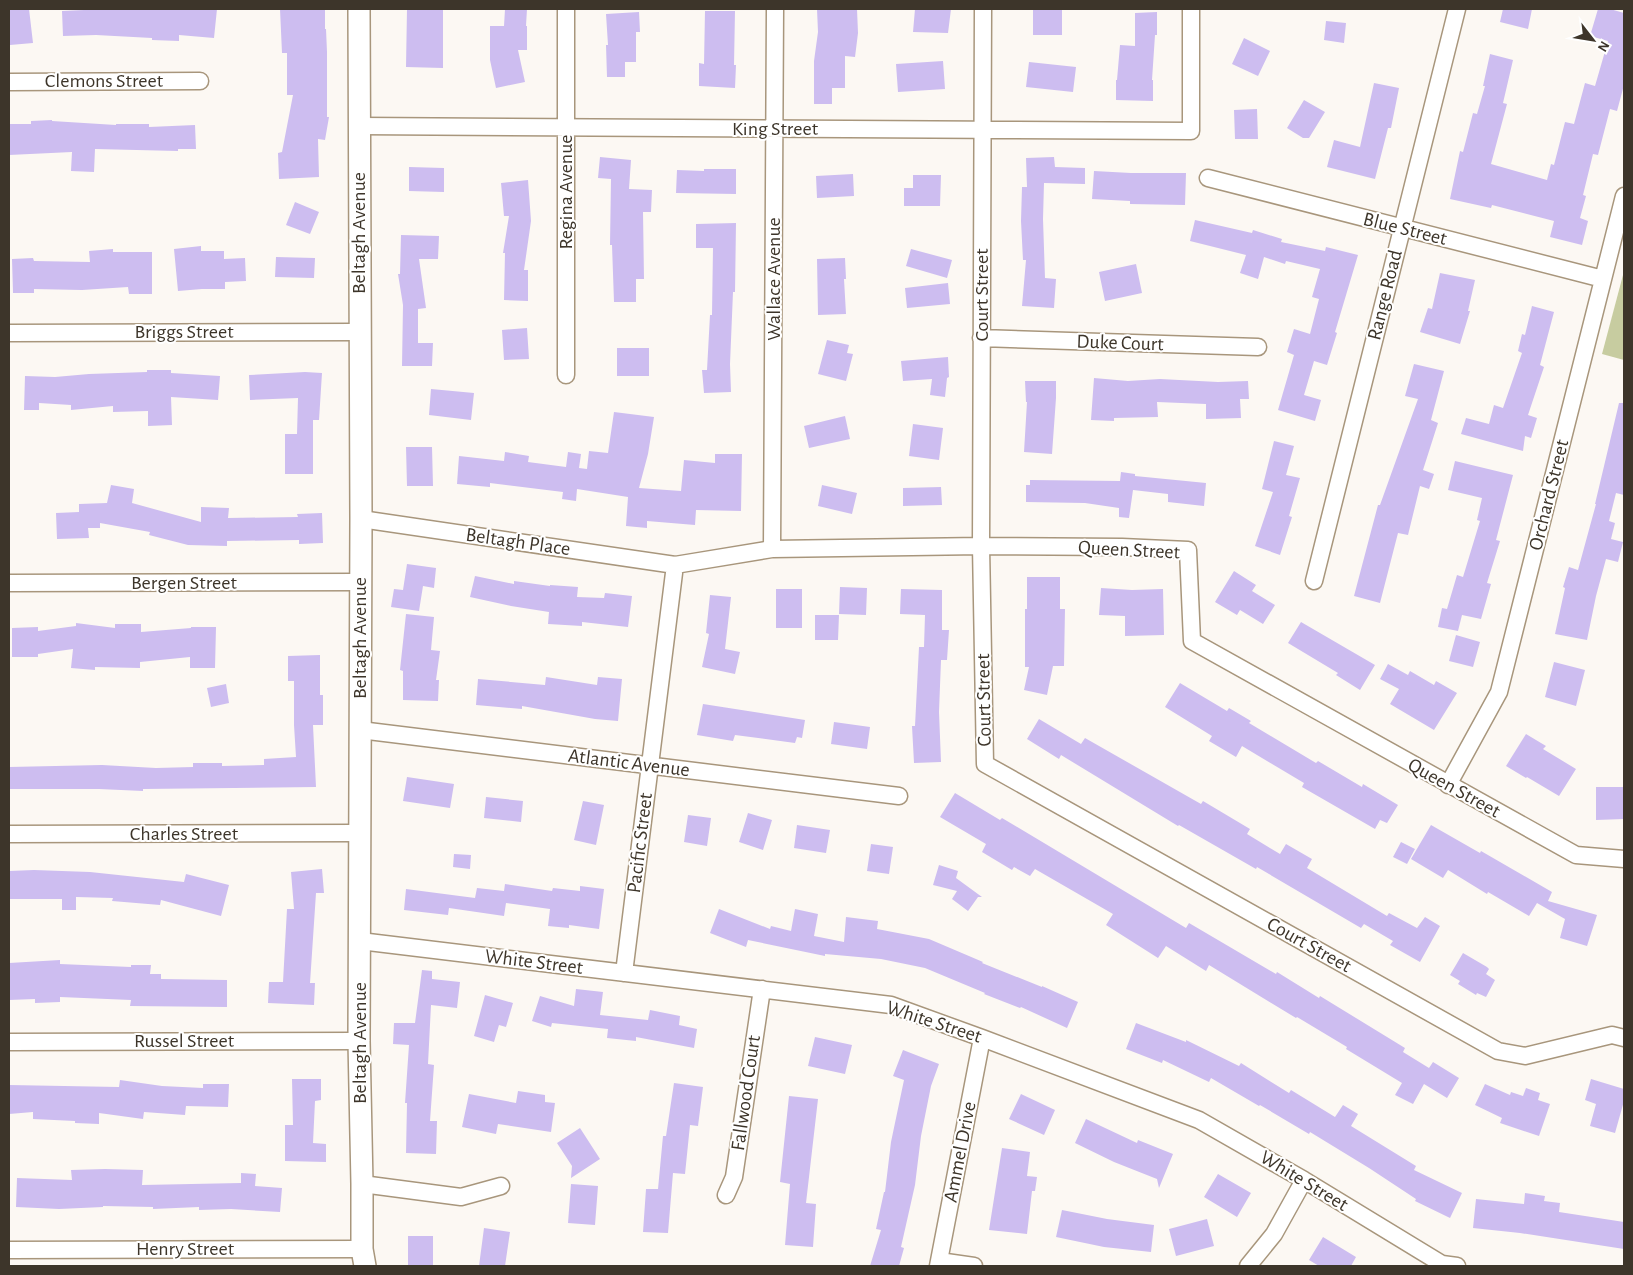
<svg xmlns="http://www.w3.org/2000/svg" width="1633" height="1275" viewBox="0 0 1633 1275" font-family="'Alegreya Sans',sans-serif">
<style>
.grass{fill:#c7cca0}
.building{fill:#cdbdf0}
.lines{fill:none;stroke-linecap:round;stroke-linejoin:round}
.minor-casing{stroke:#a8967c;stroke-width:19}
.tertiary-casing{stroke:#a8967c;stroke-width:24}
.minor{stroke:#fff;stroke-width:16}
.tertiary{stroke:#fff;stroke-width:21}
.labels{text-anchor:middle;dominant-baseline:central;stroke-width:4;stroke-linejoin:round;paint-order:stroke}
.street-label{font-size:20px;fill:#3d352a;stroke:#fff}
</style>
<rect width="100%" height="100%" fill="#fcf8f3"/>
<path class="grass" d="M1623,275L1624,276V360L1602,354Z"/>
<path class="building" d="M9,9H29L33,43L10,45Z
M106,9H217L214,38L179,35V41L152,40V38L96,35L63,36L62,11Z
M280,9H325V29H326L327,52V117H329L325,140L318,139L319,177L279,179L278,153L282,152L293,95H287V53H282Z
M407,9H443V68L406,67Z
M505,9H527L526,26H527V50H518L525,82L496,88L490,60V26H504Z
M817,9H857L858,33L855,57L845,56V88H832V104H814V61L818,32Z
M915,9H951L948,33L913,32Z
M1033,9H1062V35H1033Z
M1503,9H1532L1528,29L1500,22Z
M1598,9H1610L1624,13V85L1617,111L1610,109L1598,155L1593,154L1583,195L1586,196L1580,218L1588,221L1582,245L1550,237L1554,221L1492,205L1491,208L1450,199L1460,151L1463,152L1473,113L1477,114L1485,86H1483L1490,54L1513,60L1503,103L1507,104L1491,164L1547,180L1551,164L1554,165L1565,122L1574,124L1585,83L1595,86L1608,41L1590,36Z
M705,11H735L734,65H736L735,88L699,86V63L704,64Z
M639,12L640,32H636V62H625V77H607L606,45H608L606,14Z
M1157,12V35H1155L1152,80H1153V101L1116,100V80H1117L1120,45L1135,46V13Z
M1326,21L1346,23L1344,43L1324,40Z
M1244,38L1270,51L1258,76L1232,64Z
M943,61L945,89L898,92L896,64Z
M1029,62L1076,67L1073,92L1026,87Z
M1374,83L1399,88L1391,128H1388L1375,179L1327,167L1334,140L1360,147Z
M1304,100L1325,112L1309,138H1303L1287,128Z
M1257,109L1258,139H1235L1234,110Z
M52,120V121L116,125V124H149V127L195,125L196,149H178V151L95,149L94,172L71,171L72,152L9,155V124H31V121Z
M600,157L631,160L629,189L652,190L651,212H643L644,279H636V302H614L612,245H610L611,179L598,178Z
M1054,157L1055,167L1085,168V184L1044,183L1043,219L1045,278L1056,279L1054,308L1022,306L1026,260H1023L1021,221L1022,187H1027L1026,158Z
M409,167L444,168V192L409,191Z
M704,169H736V194L676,193L677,170L704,171Z
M1094,171L1131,173H1186L1185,205L1130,204V201L1092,199Z
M853,174L854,196L817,198L816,176Z
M913,175H941L940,206H904V188H913Z
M528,180L531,221L524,270H528V301L504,300L505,253H503L509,216H504L501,183Z
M295,202L319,212L310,234L286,225Z
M1195,220L1252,233L1253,230L1282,239L1281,242L1325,251L1326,247L1358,255L1335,332L1337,333L1327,365L1314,361L1304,395L1321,400L1315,421L1278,410L1294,355L1287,352L1294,329L1310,334L1319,299L1312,297L1320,269L1286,261L1285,264L1264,257L1258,279L1240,273L1246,255L1190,241Z
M736,223L735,292H733L730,364L731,392L704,393L702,370H707L710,315H712L713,248H696V224Z
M401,235L439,236L438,259H419L426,308L418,309V343H433L432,366H402L403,305L398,274H400Z
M201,246V251H224V259L245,258L246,281L225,282V289H202L178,291L174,249Z
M113,249V252H152V294H129L128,287L82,290L34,289V293H13L12,259L33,258L34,261L90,262L89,251Z
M911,249L952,260L947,278L906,266Z
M276,257L315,258L314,278L275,277Z
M845,258L846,279H844L846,314L818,315L817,259Z
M1136,264L1142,293L1105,301L1099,272Z
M1440,273L1475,280L1468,311H1470L1460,344L1420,332L1428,308L1432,309Z
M948,283L950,304L907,308L905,288Z
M1532,306L1554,312L1540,365L1544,367L1528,415L1537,418L1531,438L1525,436L1523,451L1461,434L1466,418L1489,424L1494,405L1503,408L1522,353L1518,351L1522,334L1525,335Z
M527,328L529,359L504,360L502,330Z
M827,340L849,345L847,353L853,354L846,381L818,374Z
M617,348H649V376H617Z
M948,357L949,377L947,378L945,397L930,395L932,379L903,381L901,361Z
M1414,364L1444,371L1431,420L1438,423L1423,470L1434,474L1429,489L1420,486L1408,535L1398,533L1380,603L1354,596L1378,505H1380L1418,399L1405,396Z
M147,370H171V373L220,376L218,400L171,397L172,425L148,426V411L113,412V406L71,410V405L39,403V410H24L25,376L55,377L89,374L147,372Z
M305,372L322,373L319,420H313V474H285V434H297L298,398L250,400L249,375Z
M1094,378L1128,381L1160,379L1218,382L1248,381L1249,399H1240L1241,418L1206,419V404L1157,402L1158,417L1114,418V421L1091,420Z
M1025,381H1056V398L1052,454L1024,452L1027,402H1026Z
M431,389L474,393L471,420L429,415Z
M1619,403H1624V495L1616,493L1609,521L1615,523L1611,539L1623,542L1618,562L1606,559L1596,596L1587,640L1555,634L1565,588L1563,587L1569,567L1578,570L1596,504H1595Z
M614,412L654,417L648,454L639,488L681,491L684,460L715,463V454H742L741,511L696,510L695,525L647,521V528L626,526L628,497L577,489L576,501L562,499L563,492L490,483V487L457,484L459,456L504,461L505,452L529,456L528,462L566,467L568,452L581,454L579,468L587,469L589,451L608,453Z
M845,416L850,439L809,448L804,426Z
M913,424L943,428L939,460L909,456Z
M1274,441L1294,446L1286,475L1300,478L1289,516L1292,517L1280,555L1255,546L1273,492L1262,489Z
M406,447H432L433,486H407Z
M1455,461L1513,475L1496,540L1500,541L1487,583L1491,584L1481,619L1462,615L1458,631L1438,627L1442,608L1447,609L1457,575L1463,577L1480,521L1477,520L1482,498L1448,490Z
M1121,472L1135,474V476L1206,483L1204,506L1168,502V494L1133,490L1129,518L1119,517V508L1085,503L1026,502V485H1030V480L1120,481Z
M111,485L134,489L132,503L201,522V507L229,508L228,518L298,517L297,514L322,513L323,543L299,544V540L227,541V546L188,545L149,535L150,532L100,523V528H88L89,538L57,539L56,513L79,512V504L107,503Z
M822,485L857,493L852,514L818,506Z
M941,487L942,505L903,506V488Z
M407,564L436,568L434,588L423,586L419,611L391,607L394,589L403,590Z
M1234,571L1256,585L1252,591L1275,605L1263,624L1240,610L1237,615L1215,602Z
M475,576L514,584V581L550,586V585L578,587L577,597L604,598L605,593L632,596L628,627L582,622V626L548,624L549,612L511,606L470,597Z
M1027,577H1060V609H1065L1064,666H1053L1047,695L1024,690L1029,667H1025V609H1027Z
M840,587L867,588L866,615L839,614Z
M1101,588L1132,590L1163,589L1164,635L1125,636V616L1099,615Z
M776,589H802V628H776Z
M901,589L942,590V630H949L947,660H941L939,712L941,762L914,763L912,726H915L919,647H924L925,615L900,614Z
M710,595L731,597L725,649L740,652L735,674L702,667L709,634L706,633Z
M406,614L434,617L431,650L440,651L436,680H439L438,701L403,700V671L400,670Z
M815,615H839L838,640H815Z
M1301,622L1375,665L1360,690L1336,675L1338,673L1288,643Z
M76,623L115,628V624H141V632L191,628V627H216L215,668H190V657L140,662V668L95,667V670L71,668L73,649L38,654V657H12V628L38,627V631L76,626Z
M1456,635L1480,642L1473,667L1449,661Z
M320,655V695H323V725H313L316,787L143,789V791L99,789H9V767L102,765L156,768L193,767V763H222V766L264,765V759L296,757L294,725V681H288V656Z
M1554,662L1585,670L1576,706L1545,697Z
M1388,664L1408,675L1410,671L1434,685L1436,681L1457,693L1434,730L1390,704L1399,689L1380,679Z
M546,677L597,685L598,677L622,679L618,721L595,719L522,706V709L476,705L478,679L545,685Z
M1180,683L1227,711L1229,708L1251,721L1249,723L1316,763L1318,761L1362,787L1363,784L1398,805L1387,823L1380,820L1375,829L1302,787L1304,783L1242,746L1236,757L1209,741L1212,736L1165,707Z
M226,684L229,703L211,707L207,688Z
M703,704L805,720L802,738L797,737L795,743L735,735L733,741L697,735Z
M1039,719L1081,744L1085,738L1201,804L1203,801L1250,829L1247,834L1280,854L1286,844L1312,859L1307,868L1387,916L1389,913L1417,928L1425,917L1440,926L1420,962L1390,945L1393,941L1364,924L1361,928L1257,867L1256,869L1179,825L1178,826L1061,755L1059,759L1027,739Z
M834,722L870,727L867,749L831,744Z
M1526,734L1546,746L1543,749L1576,769L1559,796L1527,777L1526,778L1506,766Z
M407,777L454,784L450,808L403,801Z
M1596,787H1624V819L1596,820Z
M955,793L1000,820L1002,818L1186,928L1189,923L1276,974L1277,972L1319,998L1320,996L1405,1048L1403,1052L1429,1068L1433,1062L1459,1078L1447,1098L1424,1084L1413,1104L1395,1095L1402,1083L1346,1049L1347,1047L1297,1017L1296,1018L1209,965L1206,971L1166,946L1158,958L1106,925L1113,914L1035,869L1030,876L1014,867L1012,870L982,852L986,844L940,817Z
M486,797L523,801L521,822L484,818Z
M583,801L604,805L596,845L574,840Z
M748,813L772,820L763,850L739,842Z
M688,815L711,818L707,846L684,842Z
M797,825L830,830L826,853L794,848Z
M1431,825L1480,853L1481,851L1552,892L1548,901L1597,915L1587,946L1560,938L1565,919L1537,903L1529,916L1488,892L1487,894L1448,870L1443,878L1411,859Z
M1401,842L1415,849L1407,864L1393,857Z
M871,844L893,847L889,874L867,871Z
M454,854L471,855L470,869L453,867Z
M939,865L958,871L956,878L982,897H978L968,911L952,899L957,891L933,885Z
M322,869L324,893H316L310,983H315L314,1005L268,1003L269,982H283L287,909H294L291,872Z
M34,870L90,872L184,882L186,874L229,885L221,916L161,900L160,905L112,901L113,898L76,897V910H62V899H9V871Z
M505,884L552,891L553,888L580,891V886L604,889L599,929L569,925V928L548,926L550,909L506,903L504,916L449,908L448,915L404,910L406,889L475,898L477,888L504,891Z
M719,909L770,929L771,926L791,931L795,909L818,914L814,936L844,942L846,917L878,921L877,929L929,939L983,962L982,963L1042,987V986L1078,1002L1067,1028L1021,1007L1020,1008L984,994L985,993L925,968L881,959L825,954V956L748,940L746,947L710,933Z
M1463,953L1487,967L1489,969L1486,974L1495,980L1486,997L1477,993L1476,995L1458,984L1460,981L1450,975Z
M60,960V964L131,967V965H151L150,974H161V979L227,980V1007L130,1006L131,1000L60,997V1002L35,1003V999L9,1000V963Z
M422,970L432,971V979L460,982L457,1008L431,1005L428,1064L434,1065L430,1121H437L436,1154L406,1153L407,1103H405L409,1045L393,1044L394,1023H415Z
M576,989L603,992L600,1015L648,1020L650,1010L680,1016L679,1025L697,1029L694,1048L636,1037V1041L607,1038L608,1029L552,1023L551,1027L532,1021L540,996L574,1006Z
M485,995L513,1003L506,1027L499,1025L494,1042L474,1036Z
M1136,1023L1186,1042V1040L1239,1066L1241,1063L1289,1093L1291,1090L1335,1117L1343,1105L1358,1114L1351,1126L1416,1166L1414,1170L1462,1193L1450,1218L1415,1201L1416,1199L1369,1168L1310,1132L1309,1134L1260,1105L1259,1106L1211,1078L1209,1082L1163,1060L1162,1063L1126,1049Z
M815,1037L852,1045L845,1074L808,1066Z
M903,1050L939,1064L931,1086L921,1136L915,1185L901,1247L904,1248L899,1266H870L881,1230L876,1229L884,1192H885L891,1142L904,1080L893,1076Z
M292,1079H321V1100L315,1101L313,1143L326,1144V1162L285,1161V1125H293Z
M1591,1079L1624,1089V1101L1615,1133L1590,1126L1596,1104L1585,1100Z
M120,1080L162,1086L203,1088V1084H229L228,1107L186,1106L185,1115L144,1112L143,1119L99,1113V1124L75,1123V1121L33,1119V1112L9,1114V1085L119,1087Z
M674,1083L703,1087L698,1126L690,1125L685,1174L673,1173L668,1233L643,1232L646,1189H658L663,1136H666Z
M1485,1084L1510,1095L1511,1092L1523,1096L1526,1088L1540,1093L1538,1100L1550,1104L1539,1136L1500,1123L1502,1118L1475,1105Z
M518,1091L545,1095V1102L555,1103L551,1132L498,1124L496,1134L462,1127L469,1094L516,1103Z
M1021,1094L1055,1110L1044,1135L1009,1119Z
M789,1096L818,1099L806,1203L816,1204L813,1247L785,1245L790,1184L780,1182Z
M1086,1119L1137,1143L1138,1140L1173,1154L1159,1188L1157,1179L1114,1162L1075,1143Z
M580,1128L600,1159L571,1178L572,1166L557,1143Z
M1002,1148L1030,1152L1027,1176L1037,1177L1035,1191H1032L1027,1234L989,1230Z
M105,1169L143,1170L142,1185L241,1183V1173L256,1174L255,1186L282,1188L280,1212L231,1209L199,1210V1207L153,1209V1207L103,1206V1207L59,1209L16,1207L17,1178L72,1180L71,1170Z
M1218,1174L1251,1193L1237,1217L1204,1197Z
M571,1184L598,1186L595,1225L568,1223Z
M1525,1193L1545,1196L1544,1201L1560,1203L1559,1212L1624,1222V1249L1520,1233L1473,1228L1476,1199L1524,1204Z
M1062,1210L1107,1219L1154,1225L1151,1252L1104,1247L1056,1237Z
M1207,1219L1214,1246L1176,1256L1169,1229Z
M484,1228L510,1232L505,1266H479Z
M408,1236H433V1266H408Z
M1323,1237L1356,1257L1351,1266H1319L1309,1260Z"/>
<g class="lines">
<defs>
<path id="minor" d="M983,9L981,546L985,764L1498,1051L1525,1056L1612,1035L1624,1038
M9,82L200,81
M359,126L1191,131V9
M1208,178L1603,279
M9,333L359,332
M981,338L1258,347
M566,375V9
M361,519L675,565L772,549L981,546L1122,547L1188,550L1192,641L1576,855L1624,859
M772,549L775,9
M1314,581L1457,9
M9,583L360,582
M360,730L899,796
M1448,785L1499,692L1624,196
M9,834L360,833
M360,941L891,1005L982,1038L1199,1120L1304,1180L1442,1264L1457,1266
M624,973L675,565
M9,1042L359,1041
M362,1184L461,1197L501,1186
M726,1195L734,1177L762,989
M9,1250L362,1249
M939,1261L974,1266
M938,1266L982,1038
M1248,1266L1274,1234L1304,1180"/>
<path id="tertiary" d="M359,9L361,519L359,1041L362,1184V1249L365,1266"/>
</defs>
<use href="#minor" class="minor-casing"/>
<use href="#tertiary" class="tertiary-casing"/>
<use href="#minor" class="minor"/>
<use href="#tertiary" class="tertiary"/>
</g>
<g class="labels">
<g class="street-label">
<text x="104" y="81">Clemons Street</text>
<text x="775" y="129">King Street</text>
<text transform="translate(566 192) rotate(-90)">Regina Avenue</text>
<text transform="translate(1405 229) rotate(14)">Blue Street</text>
<text transform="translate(359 233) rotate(-90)">Beltagh Avenue</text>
<text transform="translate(774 279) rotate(-90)">Wallace Avenue</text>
<text transform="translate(982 295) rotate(-90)">Court Street</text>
<text transform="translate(1385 295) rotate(-76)">Range Road</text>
<text x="184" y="332">Briggs Street</text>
<text transform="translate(1120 343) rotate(2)">Duke Court</text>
<text transform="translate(1549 495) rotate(-76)">Orchard Street</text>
<text transform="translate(518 542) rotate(8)">Beltagh Place</text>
<text transform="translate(1129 550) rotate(3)">Queen Street</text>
<text x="184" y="583">Bergen Street</text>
<text transform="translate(360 638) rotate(-90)">Beltagh Avenue</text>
<text transform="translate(984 700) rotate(-91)">Court Street</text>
<text transform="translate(629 763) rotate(7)">Atlantic Avenue</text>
<text transform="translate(1454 788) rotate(29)">Queen Street</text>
<text x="184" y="834">Charles Street</text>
<text transform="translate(640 843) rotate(-83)">Pacific Street</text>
<text transform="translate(1309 945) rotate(29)">Court Street</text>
<text transform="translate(534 962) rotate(7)">White Street</text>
<text transform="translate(934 1022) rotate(18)">White Street</text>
<text x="184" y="1041">Russel Street</text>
<text transform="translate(360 1043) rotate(-90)">Beltagh Avenue</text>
<text transform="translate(746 1093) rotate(-82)">Fallwood Court</text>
<text transform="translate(960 1152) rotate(-79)">Ammel Drive</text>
<text transform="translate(1304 1181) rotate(31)">White Street</text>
<text x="185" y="1249">Henry Street</text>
</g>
</g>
<rect width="1633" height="1275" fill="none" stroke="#3d352a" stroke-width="20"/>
<g transform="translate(1593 40) rotate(121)" stroke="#ffffff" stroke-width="4" paint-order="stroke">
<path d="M0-4L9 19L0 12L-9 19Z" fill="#3d352a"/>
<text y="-8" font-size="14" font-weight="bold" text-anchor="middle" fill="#3d352a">N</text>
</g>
</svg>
